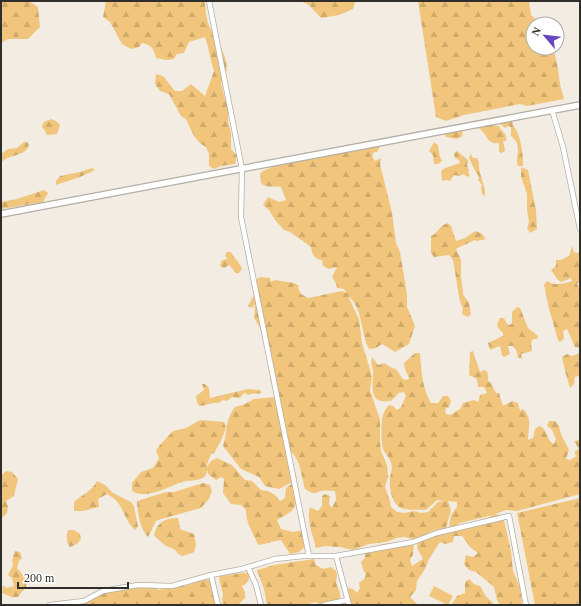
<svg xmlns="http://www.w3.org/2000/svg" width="581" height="606" viewBox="0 0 581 606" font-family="'Times New Roman',serif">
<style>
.forest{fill:url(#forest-firs)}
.park{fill:#f1c67c}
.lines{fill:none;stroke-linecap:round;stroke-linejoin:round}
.minor-casing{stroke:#b3aea5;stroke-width:6}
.tertiary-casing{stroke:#b3aea5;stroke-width:8}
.minor{stroke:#fff;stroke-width:4.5}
.tertiary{stroke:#fff;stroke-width:5.5}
</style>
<defs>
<pattern id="forest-firs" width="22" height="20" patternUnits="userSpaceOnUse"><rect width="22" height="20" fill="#f1c67c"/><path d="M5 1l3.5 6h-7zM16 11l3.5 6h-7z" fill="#cfaa6b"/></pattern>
</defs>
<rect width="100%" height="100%" fill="#f2ece2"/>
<path class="forest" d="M1,1H29L38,7L40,27L28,39H8L1,43Z
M106,1H205C205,8 206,16 208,23C215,42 237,62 221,83L225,99L228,105V122L231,133V149L237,156L235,164L221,166L214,169L209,166V154L206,147C195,142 191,130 186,119L181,116L169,94L160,91L155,84L156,74L163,76L175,91H182L191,84L205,96L214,71C210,60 209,48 205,37L189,42L184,53L177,54L174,59L167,60L156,58C154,48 151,45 142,43L139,47L131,49L122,44L110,22L103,17Z
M300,1H354L355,2L353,9L339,15L321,18L309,5Z
M418,1H529L531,15L541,24H533V48H553L557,63L560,84L564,99L527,106L520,104L464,115L446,121L436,117Z
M51,119L56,121L60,125L57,134L47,135L42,126L44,122Z
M484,120L486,124L499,126C502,133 508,133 506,141H503L505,150L504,152L501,153L499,151V143C488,144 489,139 483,132C481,129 478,128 475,126L478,122Z
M512,120L513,126C520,131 524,157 523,166H518C514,157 524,146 511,136V127L508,126L505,128L500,124L496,123Z
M461,130L463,132L462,136L457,139L446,137L445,135L447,133L450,134L452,131Z
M24,142H27L29,145C26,154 18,154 10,157C7,158 4,160 1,162V154L8,149L17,148Z
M434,142L438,145C439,151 439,156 442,161L438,164H434L433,155L429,151Z
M375,145L380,147L377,152H374L372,156L375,161L381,158L380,164L392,213L396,243L400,252L407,294V307L415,326L409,344L395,352L382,344L376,348L369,349C360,333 364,309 348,296L359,319L362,343L372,376L370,390L380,420V443L381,451L387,465L388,477L385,487L390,501L391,507L397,512L405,513L414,511L421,513L428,512L438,502L444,501L437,500L426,510C417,509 402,512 396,504C391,498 389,486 390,478C391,472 393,468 391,463C390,458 385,454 383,449C381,444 381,420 383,415C384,411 386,408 389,405L393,406L397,410L401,407L406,396L404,392L399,393L391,401C368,404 373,389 373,373C373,367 370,363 372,357L378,365L384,363L392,368L396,369L402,378L405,380L409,379C408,373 404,370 404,363L415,353H420C421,370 422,388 431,403H438L443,396H448L451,401L449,407L445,409L446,414L450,415L460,409L463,403L474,400L478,402L480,395L487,393L484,387H478L477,379L469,375L470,352L473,351L480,372L484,370C489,372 488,376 488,381L491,383L496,393H499L503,406L512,401L518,403L520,411L523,409C533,419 528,428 528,440L533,438L535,429L539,426C549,429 545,440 554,444L556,439L552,430L547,426L549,421H555L559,426L561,434L569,450L566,459L570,460L577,456L575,455V451L579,449L574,441L579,440L580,442V494L517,511L506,510L495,514L503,516L511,551L513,571L520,587L522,603L521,605H500L497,600L494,587L476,572L469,570L464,564L466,555L473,557L478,553L471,548L462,536H454L453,542L445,544L440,542L429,559L425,569L417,581L416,590L410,597L418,605H352L348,595V588L353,589L357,593L360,588L359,583L364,579L366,574L364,572L361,562L365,558V552C378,542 398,542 414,543L413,555L410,560L412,566L423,559L417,548L418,541C437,535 455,529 473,522C480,519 486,520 493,515L460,523L456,526L449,527L451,515L457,507V502L448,501L451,510L446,528L432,531L422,538L413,539L404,537L397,538L386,542L369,544L353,550L340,547L325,546L316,548C313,535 306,520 310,507L318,511L322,506V496L325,494L330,496L329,504L332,508L336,500L335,491C331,491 324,490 321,491C312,494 313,494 305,489C301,475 301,460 290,451C290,455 295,473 297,477L292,482L279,489L265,486L259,477L241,469L223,446C228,430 225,420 235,407L245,404L254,399L275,397V388L270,380L271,375L265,340L259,326L254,318L255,304L252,308L248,306L254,295L253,282L260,277L270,278L271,282L275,280L294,283L299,286L298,288L301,294L308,298L342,291L347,293L344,289L337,288L336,283L332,277L337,267L329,269L323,266L322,260C314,259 312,254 311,247L290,232L284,230L275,220L269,210L263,205L268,197L279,202L286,200L281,187C269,186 257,190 261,172L272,167L287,163L324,157L347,150L354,151Z
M457,151L468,160L467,165L469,170L468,172L470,175L468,177L463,174L460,176L454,175L450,181L446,180L442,181L441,171L445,168L460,163L459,160L455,158L454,154Z
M471,154L473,158H477C479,162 479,163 479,167C480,177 486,186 485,196L482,194L481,188L482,185L478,180L479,177C475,170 472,166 469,157Z
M521,167L528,170L536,210L537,229L530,233L527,228L529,222L527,210V194L521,177Z
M92,168L95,170L80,177L56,185V181L60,176L80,172Z
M44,190L48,193L43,202L1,209V202L17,199Z
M448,223L451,226L456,241L465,238L475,231L481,233L486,239L477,241L474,240C469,244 462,245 456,249L461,260V277L463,291V294L469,303L471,314L468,317L462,314L463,308L460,302L453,260L449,255L434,257L431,253V236C439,233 437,227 448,223Z
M572,246L574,252L577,253L580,251V247V282L577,283L580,291V348L575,347L567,329L563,331L564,339L560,342L558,340L549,309L544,285L547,281C555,286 563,284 572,281L571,278L561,282L558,280L551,270L556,266V260H561L569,256Z
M227,252H231C234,259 240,262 242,269L239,273H236L229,265L224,268L220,266L222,260L227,259L225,255Z
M517,307L520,308L528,328L538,336L537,339H533L531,343L532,351L521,354L522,359L518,358L516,350L513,346H508L510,354L504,357L502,355L500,346L490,350L488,343L503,336V333L498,328L497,324L500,318H504L507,324L510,325L512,323V312Z
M580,353V376L575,377L574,384L570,388C567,378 564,368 562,357L567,354L572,356Z
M202,384H205L209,388L210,398L248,389L260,390L262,393C257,395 255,392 249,395L244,393L240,398L232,397L227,401L223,400L219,403C212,402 206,406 199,406L197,402L196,396L204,390Z
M200,420L224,422L226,428L221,441L214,453L211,454L207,464V467L211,461L217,458L232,465L245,480L252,481L261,490C269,491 275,493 280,501L285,498L286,488L293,483C298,507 299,508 277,520L281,529L293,532L303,530L306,546L299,552L290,554L281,540C273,541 266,544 258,545C254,534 245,522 246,510L241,505L231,504L223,493L224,479L221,477L216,480L209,475L207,470C207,473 206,476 203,478C197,481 188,480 182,482C167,487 147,500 132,491V483L141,472L153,468L159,458L156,451L159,446L173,431L186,428Z
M6,471L12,472L18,479L14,496L6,501L8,507L7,513L1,519V476Z
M97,481L105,485L113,493L131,502L134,506L138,527L135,530C122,518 125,503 107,494L98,499L99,507L83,511H74V502C83,494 91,492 97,481Z
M203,483L210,485L212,491L209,499L201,508L161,519L156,521L148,537C140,529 137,511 137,501L166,492H174Z
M580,498V605H535L517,513Z
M178,518L180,529L194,534L196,545L194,552L183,556C176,554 178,552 173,549C171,547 168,547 166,546C165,545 155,537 154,535C157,522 165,518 178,518Z
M68,530H74L80,534L81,539L77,544L70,547C66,542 66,536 68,530Z
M15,551L20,552L22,558L19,561L17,568L27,580L26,587L18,597H12L2,593L3,586L7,588L14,586L12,578L8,575L13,565L12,560Z
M314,559L316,565L323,569L331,567L336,571L337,575L336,583L340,593V601L323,605L314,602L307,605H267L264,589L257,570L274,565Z
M250,572C250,579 248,583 242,586L245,592V598L238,605H223L222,600L223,594L219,578L220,576Z
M208,579L212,584L216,605H70L85,603L105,593L125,589L143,586L154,587L159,590L178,585L185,586L198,581Z
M469,579L474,584L480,586L486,596L495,605H451L457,596L465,593V582Z"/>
<path class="park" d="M434,586L453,596L448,605L429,596Z"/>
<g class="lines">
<defs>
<path id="minor" d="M209,1L242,169L241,217L309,556
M552,110L563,147L580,229
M336,556L413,542L437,533L509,516L526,605
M248,567L256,585L261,605
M211,575L218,605
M50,605L84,601L103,591L138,585L172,586L211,575L242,569L275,559L303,556H336L349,605
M324,605L347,600"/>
<path id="tertiary" d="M1,214L580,105"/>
</defs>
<use href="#minor" class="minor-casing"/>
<use href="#tertiary" class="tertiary-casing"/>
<use href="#minor" class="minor"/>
<use href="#tertiary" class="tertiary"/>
</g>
<rect width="581" height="606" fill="none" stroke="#302e2a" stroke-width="4"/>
<g transform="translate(545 36) rotate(298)"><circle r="19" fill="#ffffff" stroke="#acabaa"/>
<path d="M0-3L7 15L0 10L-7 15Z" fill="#6747bf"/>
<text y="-6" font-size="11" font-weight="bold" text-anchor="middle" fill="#302e2a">N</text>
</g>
<path d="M18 582v6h110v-6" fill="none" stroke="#302e2a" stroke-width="2"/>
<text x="24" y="582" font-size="12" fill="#302e2a" stroke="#ffffff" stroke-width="3" paint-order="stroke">200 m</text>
</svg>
